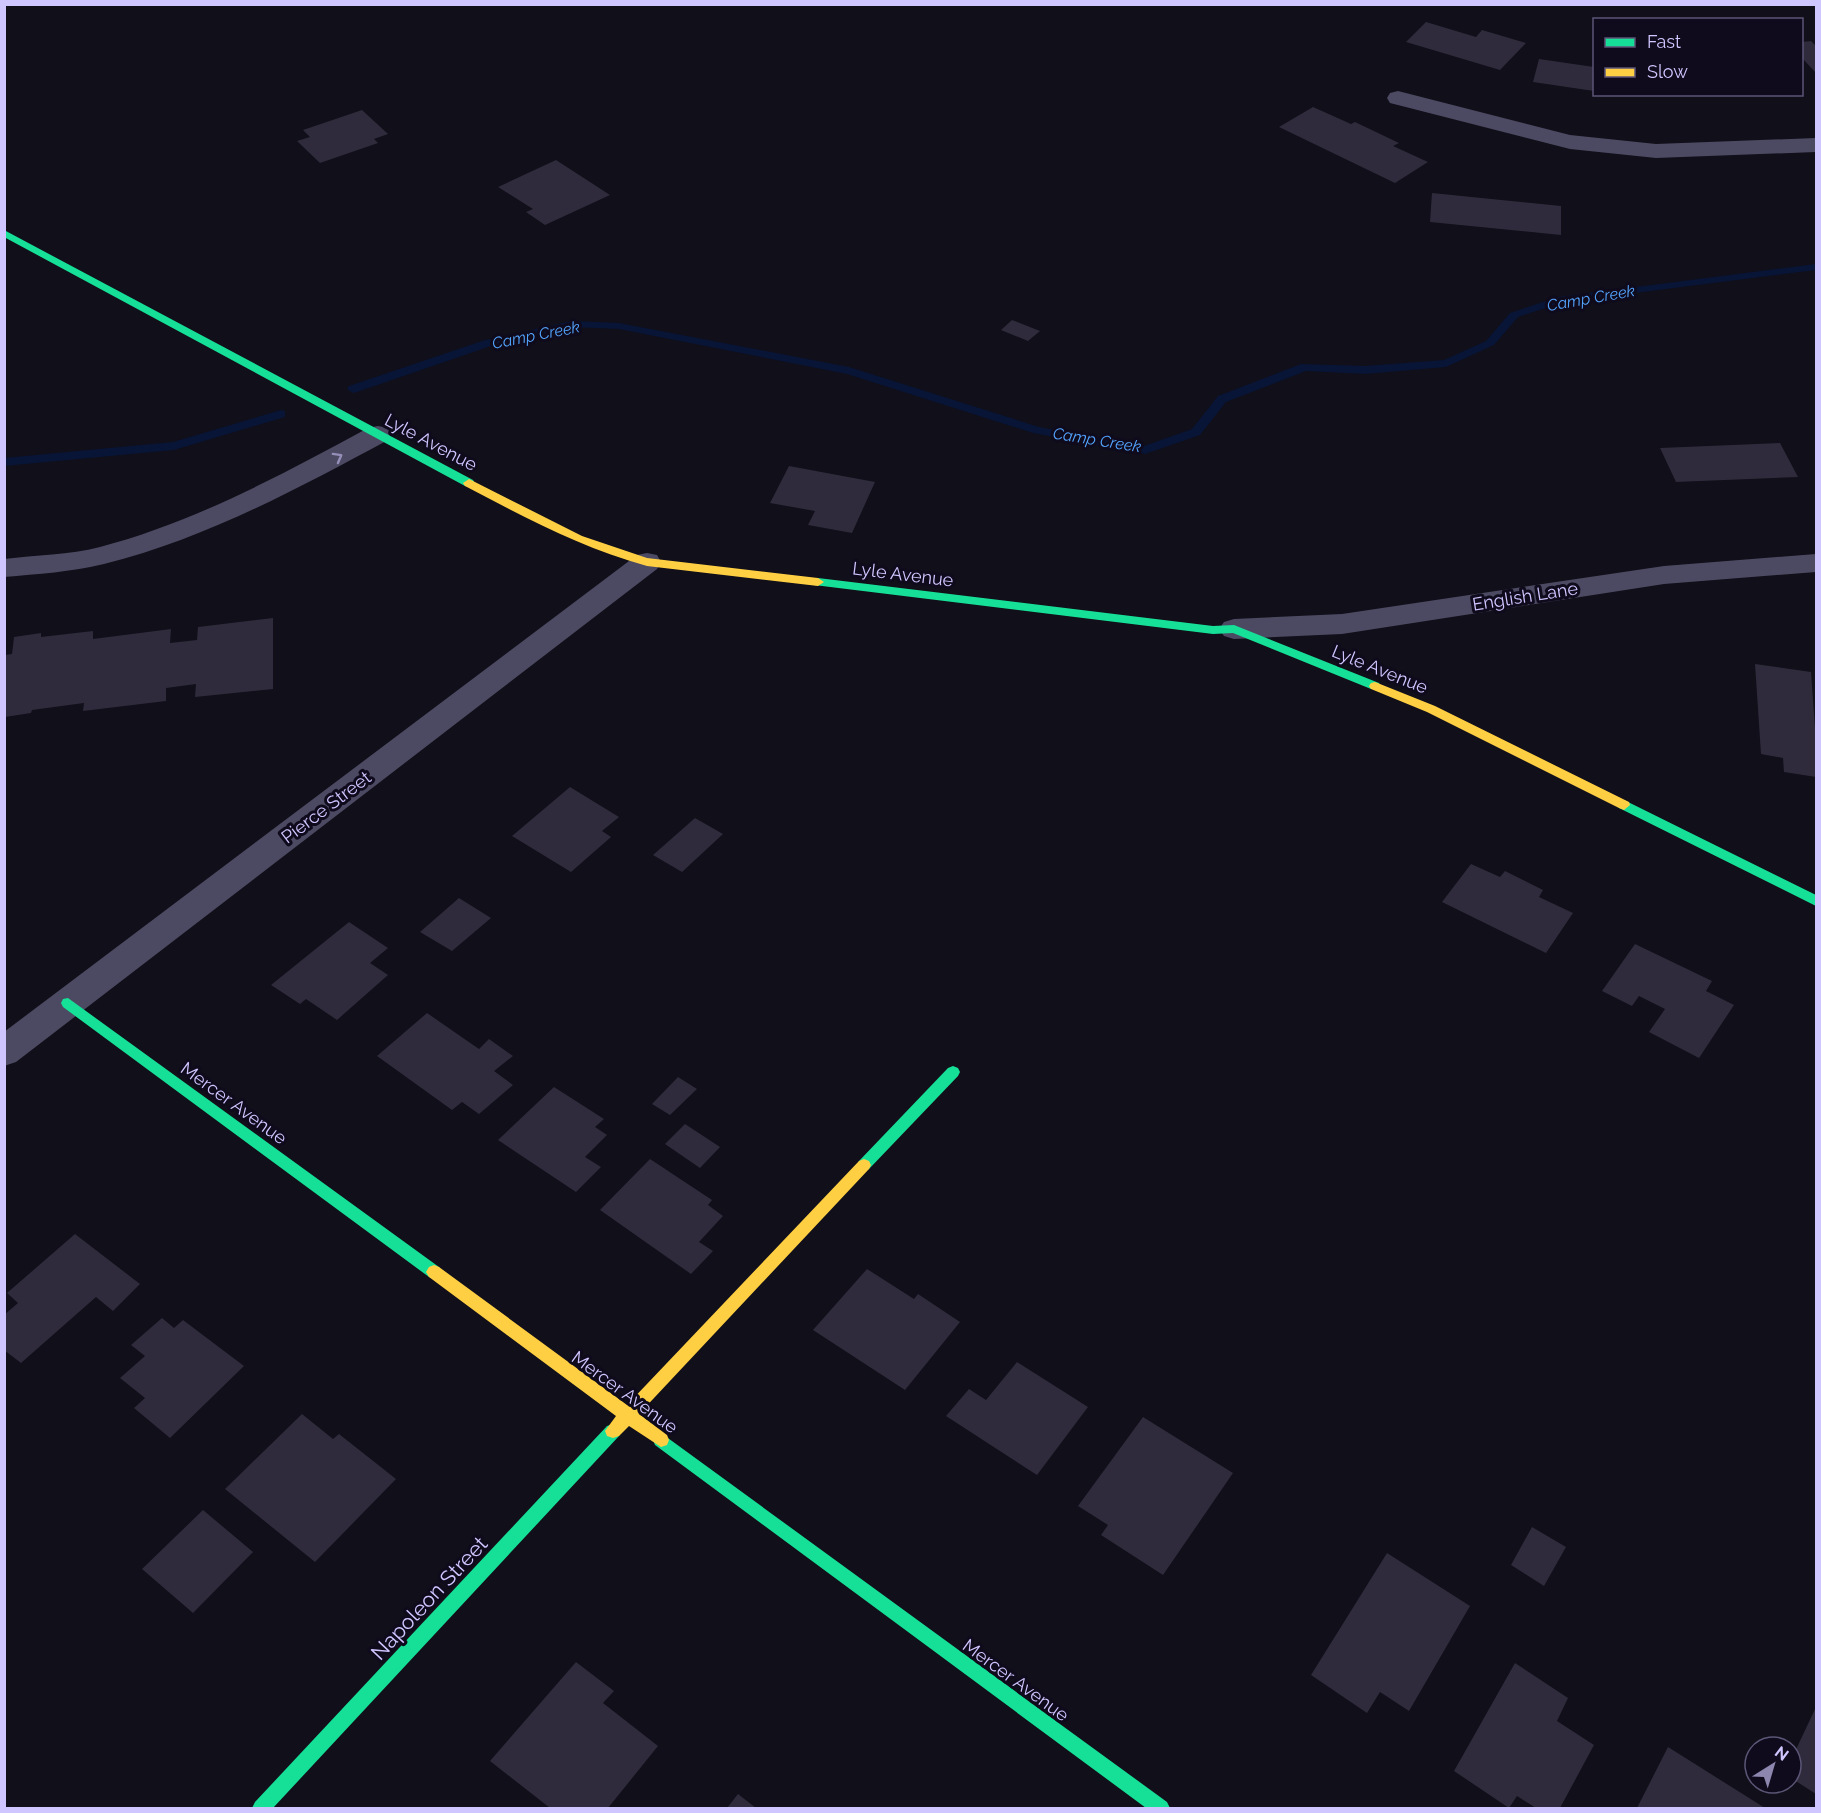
<svg xmlns="http://www.w3.org/2000/svg" width="1821" height="1813" viewBox="0 0 1821 1813" font-family="Raleway,sans-serif">
<style>
.lines{fill:none;stroke-linecap:round;stroke-linejoin:round}
.stream{fill:#081536;fill-rule:evenodd}
.building{fill:#2f2b3c}
.street{fill:#4c4a62;fill-rule:evenodd}
.fast{fill:#16e098;fill-rule:evenodd}
.slow{fill:#ffcf43;fill-rule:evenodd}
.oneway{stroke:#958eb8}
.labels{text-anchor:middle;dominant-baseline:central;stroke-width:6;stroke-linejoin:round;paint-order:stroke}
.far-water-label{font-size:16px;font-style:italic;fill:#54a5ff;stroke:#0f0b1d}
.street-label{font-size:18px;fill:#d0c6ff;stroke:#0f0b1d}
.near-street-label{font-size:21px;fill:#d0c6ff;stroke:#0f0b1d}
</style>
<rect width="100%" height="100%" fill="#110f19"/>
<g class="lines">
<path class="stream" d="M1816,264V270L1564,302L1518,317L1494,345L1446,367L1365,374L1306,371L1226,402L1200,435L1145,454L1033,433L847,374L619,329L572,327L488,347L357,392L353,393L347,389L349,386L485,340L572,321L619,323L849,367L1039,427L1144,446L1192,429L1218,396L1301,364L1365,366L1444,360L1486,341L1510,313L1558,297Z
M281,410L285,411V417L174,450L4,466V458L173,442Z"/>
</g>
<path class="building" d="M1426,22L1476,37L1482,30L1526,43L1500,70L1406,42Z
M1811,41L1816,46V73L1802,58V42Z
M1539,59L1594,67V91L1533,82Z
M1313,107L1351,124L1355,122L1399,143L1393,146L1428,162L1395,183L1279,127Z
M362,110L388,134L374,139L378,143L320,163L297,141L310,137L303,130Z
M556,160L610,195L545,225L526,212L533,209L498,187Z
M1432,193L1561,206V235L1430,222Z
M1012,320L1040,331L1028,341L1001,330Z
M1780,443L1798,477L1676,482L1660,448Z
M789,466L875,482L852,533L808,525L815,511L770,503Z
M273,618V689L195,697L196,684L166,688V701L83,711L84,703L32,710L31,713L5,717L4,655L12,654L14,637L41,633V637L93,631V639L171,629L170,643L197,640L198,627Z
M1755,664L1811,672L1816,742V777L1784,772L1783,758L1761,754Z
M570,787L619,817L602,831L611,837L571,872L512,836Z
M695,818L723,834L682,872L653,855Z
M1471,864L1500,877L1505,871L1543,890L1539,897L1573,913L1546,953L1442,902Z
M459,898L491,918L452,951L420,932Z
M349,922L388,948L370,963L388,975L337,1020L306,999L300,1004L271,985Z
M1635,944L1712,981L1706,991L1734,1005L1699,1058L1649,1032L1665,1009L1639,996L1632,1006L1602,991Z
M427,1013L479,1049L489,1039L513,1056L494,1071L513,1085L479,1114L462,1102L452,1110L377,1056Z
M678,1077L697,1089L670,1115L652,1104Z
M554,1087L604,1119L595,1127L607,1135L585,1157L601,1167L576,1192L498,1140Z
M685,1124L720,1147L700,1168L665,1144Z
M650,1159L712,1200L708,1205L723,1216L699,1242L713,1251L691,1274L600,1210Z
M75,1234L140,1284L113,1311L96,1297L21,1363L4,1350V1315L18,1303L7,1293Z
M867,1269L914,1299L918,1294L960,1322L905,1390L813,1330Z
M162,1318L174,1328L183,1320L244,1366L170,1438L134,1408L145,1398L120,1378L145,1356L131,1345Z
M1017,1362L1088,1407L1037,1475L946,1416L969,1389L986,1400Z
M302,1414L333,1439L339,1434L396,1479L315,1562L225,1489Z
M1143,1417L1233,1473L1163,1575L1101,1535L1108,1525L1078,1506Z
M203,1510L253,1552L193,1613L142,1569Z
M1532,1527L1566,1547L1544,1586L1511,1565Z
M1387,1553L1470,1606L1409,1711L1380,1692L1367,1713L1311,1675Z
M576,1662L614,1691L603,1703L658,1746L608,1808H550L490,1761Z
M1515,1663L1568,1698L1557,1721L1594,1745L1560,1808H1536L1517,1796L1509,1808L1454,1771Z
M1816,1707V1794L1791,1778V1760Z
M1668,1747L1765,1808H1637Z
M738,1794L756,1808H727Z"/>
<g class="lines">
<path class="street" d="M1398,91L1570,135L1656,144L1816,138V152L1656,158L1570,149L1390,103L1387,98L1390,93Z
M378,426L388,428L391,434L388,440C297,489 205,539 104,564C71,572 38,574 4,577V559C36,555 69,555 100,547C195,522 283,474 368,428Z
M647,553L657,555L661,562L657,569L16,1062L4,1066V1032L637,555Z
M1816,554V572L1664,584L1342,634L1234,639L1224,636L1219,629L1224,622L1234,619L1342,614L1664,566Z"/>
<path class="fast" d="M4,230L473,480L475,483L469,487L465,486L4,237Z
M818,578L1213,626L1234,625L1379,683L1381,686L1379,689H1371L1233,633L1213,634L814,585L812,582L814,579Z
M1624,800L1816,895V906L1619,808L1618,805Z
M68,998L439,1267L442,1272L439,1277L434,1279L429,1277L63,1007L61,1003L63,999Z
M953,1066L958,1068L960,1072L958,1076L869,1169L864,1171L859,1169L857,1165L859,1161L948,1068Z
M613,1424L619,1426L621,1431L619,1436L273,1808H252L255,1802L607,1426Z
M661,1433L1167,1802L1170,1808H1146L655,1445L653,1440L655,1435Z"/>
<path class="slow" d="M469,479L582,536L647,558L818,578L824,582L818,586L647,566C582,548 524,517 465,486L463,483Z
M1375,682L1435,706L1629,802L1630,805L1624,810L1619,808L1427,712L1371,689L1369,686L1371,683Z
M864,1159L869,1161L871,1165L869,1169L639,1414L667,1435L669,1440L667,1445L661,1447L629,1426L619,1436L613,1438L607,1436L605,1431L616,1416L429,1277L426,1272L429,1267L434,1265L439,1267L627,1405L859,1161Z"/>
</g>
<defs><path id="oneway-chevron" d="M-2-3.5L2.5 0L-2 3.5" fill="none" stroke-width="1.6" stroke-linecap="round" stroke-linejoin="round" transform="scale(1.5)"/></defs>
<use class="oneway" href="#oneway-chevron" transform="translate(338 457) rotate(-29)"/>
<g class="labels">
<g class="far-water-label">
<text transform="translate(1591 298) rotate(-10)">Camp Creek</text>
<text transform="translate(536 335) rotate(-11)">Camp Creek</text>
<text transform="translate(1097 440) rotate(9)">Camp Creek</text>
</g>
<g class="street-label">
<text transform="translate(431 442) rotate(28)">Lyle Avenue</text>
<text transform="translate(903 574) rotate(7)">Lyle Avenue</text>
<text transform="translate(1525 596) rotate(-9)">English Lane</text>
<text transform="translate(1380 669) rotate(22)">Lyle Avenue</text>
<text transform="translate(326 807) rotate(-37)">Pierce Street</text>
<text transform="translate(234 1103) rotate(36)">Mercer Avenue</text>
<text transform="translate(625 1392) rotate(36)">Mercer Avenue</text>
<text transform="translate(1016 1680) rotate(36)">Mercer Avenue</text>
</g>
<g class="near-street-label">
<text transform="translate(429 1598) rotate(-47)">Napoleon Street</text>
</g>
</g>
<rect width="1821" height="1813" fill="none" stroke="#d0c6ff" stroke-width="12"/>
<rect x="1593" y="18" width="210" height="78" fill="#0f0b1d" stroke="#5c5677" stroke-width="1.5"/>
<rect x="1605" y="38" width="30" height="9" fill="#16e098" stroke="#5c5677" stroke-width="1.5"/>
<text x="1647" y="48" font-size="18" fill="#d0c6ff">Fast</text>
<rect x="1605" y="68" width="30" height="9" fill="#ffcf43" stroke="#5c5677" stroke-width="1.5"/>
<text x="1647" y="78" font-size="18" fill="#d0c6ff">Slow</text>
<g transform="translate(1773 1765) rotate(37)"><circle r="28" fill="#0f0b1d" stroke="#5c5677" stroke-width="1.5"/>
<path d="M0-4.5L10 22L0 15L-10 22Z" fill="#8d86ae"/>
<text y="-9" font-size="16" font-weight="bold" text-anchor="middle" fill="#d0c6ff">N</text>
</g>
</svg>
